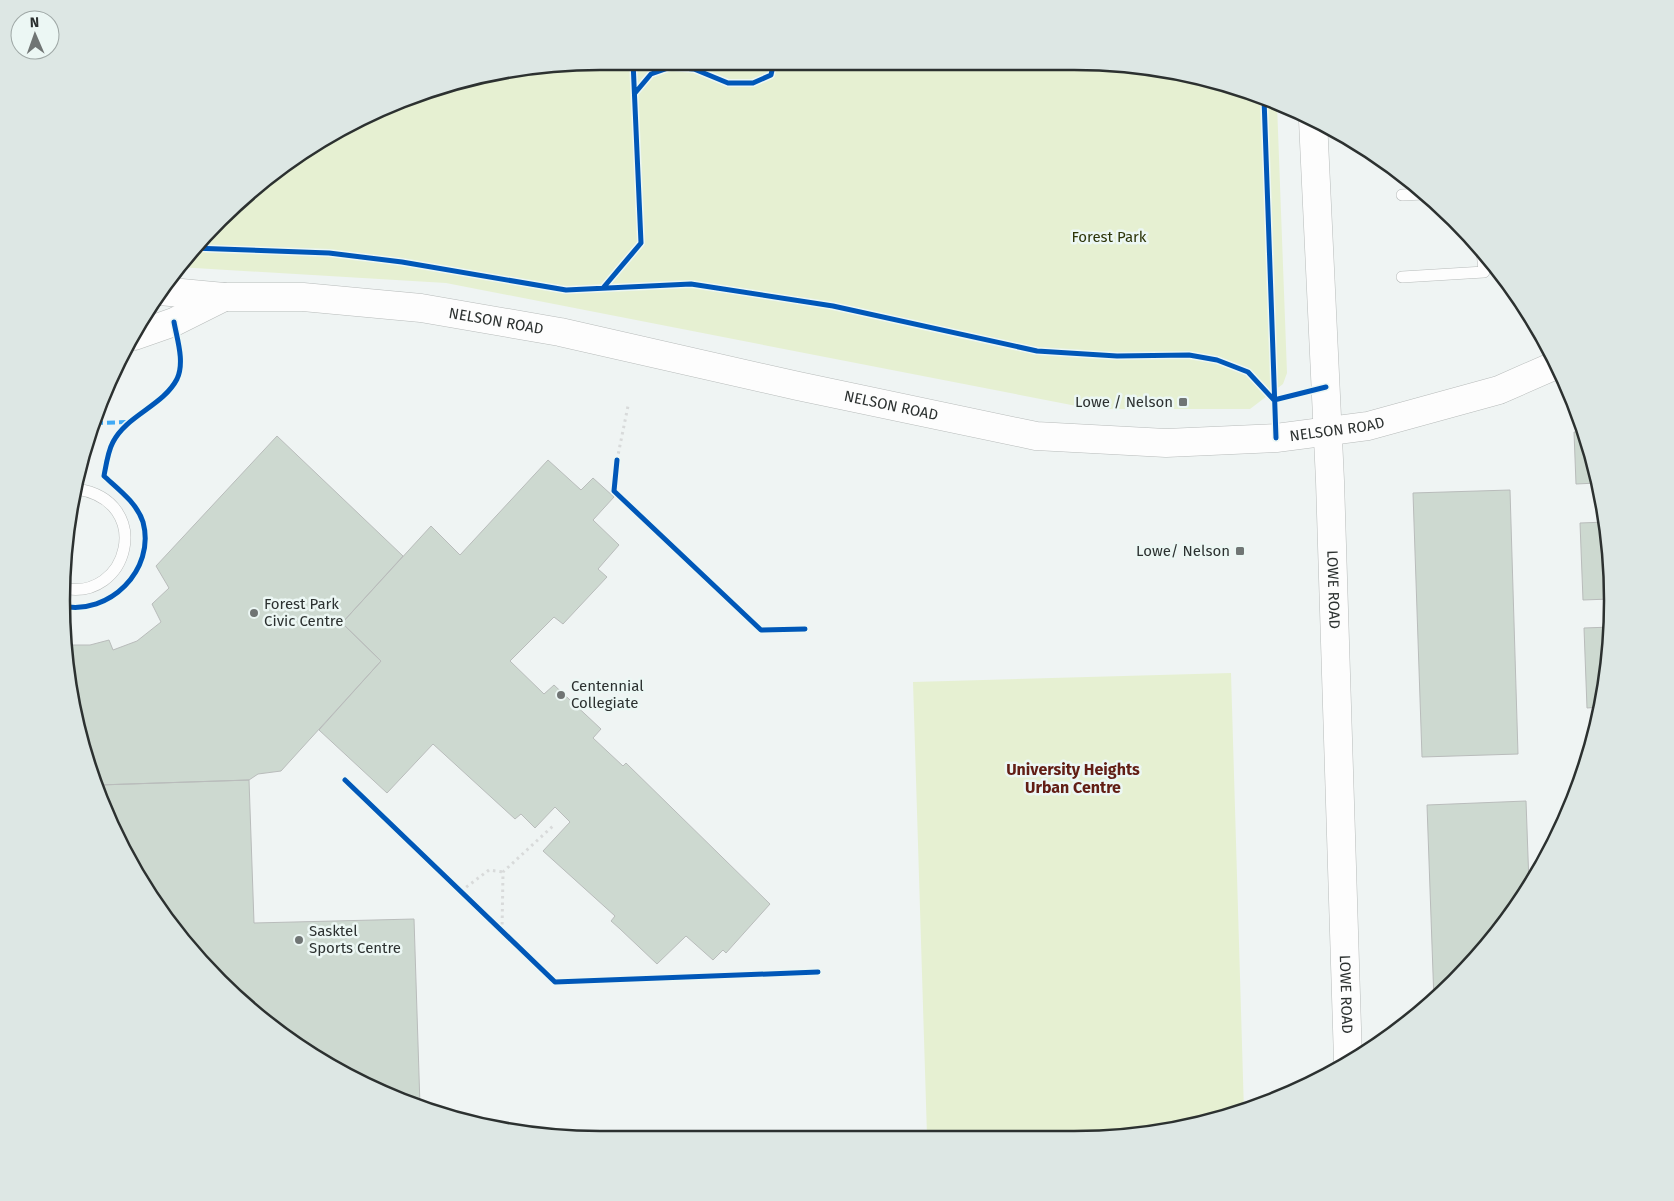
<svg xmlns="http://www.w3.org/2000/svg" width="1674" height="1201" viewBox="0 0 1674 1201" font-family="'Fira Sans',sans-serif">
<style>
.green{fill:#e6f0d2}
.building{fill:#cdd9d0;stroke:#b9bcbb}
.lines{fill:none;stroke-linecap:round;stroke-linejoin:round}
.service-casing{stroke:#b7bbba;stroke-width:12}
.tertiary-casing{stroke:#b7bbba;stroke-width:29}
.path{stroke:#d8dada;stroke-width:3;stroke-dasharray:2.5 4;stroke-linecap:butt}
.service{stroke:#fdfdfd;stroke-width:11}
.tertiary{stroke:#fdfdfd;stroke-width:28}
.quiet{stroke:#3fa9f5;stroke-width:4;stroke-dasharray:8 4;stroke-linecap:butt}
.cycleway-casing{stroke:#ecf7f4;stroke-width:8}
.cycleway{stroke:#0057b8;stroke-width:5}
.poi-dot{fill:#707574;stroke:#ecf7f4;stroke-width:2}
.labels{text-anchor:middle;dominant-baseline:central;stroke-width:5;stroke-linejoin:round;paint-order:stroke}
.park-label{font-size:15px;fill:#2d3509;stroke:#ecf7f4}
.street-label{font-size:15px;fill:#2c3130;stroke:#ecf7f4}
.poi-label{font-size:15px;fill:#2c3130;stroke:#ecf7f4;text-anchor:start}
.neighbourhood-label{font-size:16px;font-weight:bold;fill:#621e15;stroke:#ecf7f4}
.rim{fill:none;stroke:#2c3130;stroke-width:2.5}
</style>
<rect width="100%" height="100%" fill="#eff4f3"/>
<path class="green" d="M601,61C706,61 812,61 917,61C1038,61 1165,53 1277,104L1287,373L1283,384L1250,409H1092L446,283L178,267L195,245L301,152L394,102L461,80Z
M1231,673L1244,1112L1144,1135L927,1136L913,682Z"/>
<path class="building" d="M1585,431L1597,483L1576,484L1574,432Z
M277,436L403,556L342,623L381,661L281,771L258,774L249,780L99,785L72,705L66,645H90L109,640L113,650L137,641L161,622L152,604L169,588L156,566Z
M548,460L581,490L593,478L614,497L593,520L619,545L598,569L607,577L563,624L554,617L510,661L544,694L554,685L601,729L593,738L623,766L626,763L770,904L726,953L723,950L713,960L686,936L657,964L620,929L611,921L615,916L543,851L570,822L555,807L535,828L521,814L515,819L433,744L387,793L319,730L381,661L342,623L431,526L460,555Z
M1510,490L1518,754L1422,757L1413,493Z
M1606,522L1610,599L1583,600L1580,523Z
M1611,627L1600,707L1587,708L1584,628Z
M249,780L254,923L414,919L420,1106L362,1084L272,1028L195,956L117,839L99,785Z
M1526,801L1529,884L1501,929L1434,1001L1427,805Z"/>
<g class="lines">
<defs>
<path id="service" d="M1402,195L1424,194
M1402,277L1484,272L1482,250
M62,588C129,603 155,501 77,489"/>
<g id="tertiary">
<path id="s1" d="M1313,120L1330,481L1348,1060"/>
<path id="s2" d="M160,291L224,297H303L421,308L560,332L798,386L1036,436L1166,443L1276,438L1368,426L1499,390L1556,365"/>
<path d="M134,336L174,322L224,297"/>
</g>
</defs>
<use href="#service" class="service-casing"/>
<use href="#tertiary" class="tertiary-casing"/>
<path class="path" d="M617,460L628,406
M461,891L489,870L503,872
M502,931L503,872L554,825"/>
<use href="#service" class="service"/>
<use href="#tertiary" class="tertiary"/>
<path class="quiet" d="M95,423L130,422"/>
<defs>
<path id="cycleway" d="M635,93L651,74L671,67L694,69L728,83H753L771,75L774,61
M1264,98L1276,438
M192,248L329,253L402,262L566,290L691,284L833,306L1037,351L1117,356L1189,355L1217,360L1248,372L1274,400L1326,387
M603,288L641,243L633,61
M617,460L614,491L761,630L805,629
M62,606C109,616 156,570 143,522C137,503 118,489 104,476C106,465 108,451 113,442C127,415 163,406 177,379C185,362 177,339 174,322
M345,780L555,982L818,972"/>
</defs>
<use href="#cycleway" class="cycleway-casing"/>
<use href="#cycleway" class="cycleway"/>
</g>
<g class="poi-dot">
<rect x="1178" y="397" width="10" height="10" rx="2.5"/>
<rect x="1235" y="546" width="10" height="10" rx="2.5"/>
<circle cx="254" cy="613" r="5"/>
<circle cx="561" cy="695" r="5"/>
<circle cx="299" cy="940" r="5"/>
</g>
<g class="labels">
<g class="park-label">
<text x="1109" y="237">Forest Park</text>
</g>
<g class="street-label">
<text stroke="none"><textPath href="#s2" startOffset="338">NELSON ROAD</textPath></text>
<text stroke="none"><textPath href="#s2" startOffset="742">NELSON ROAD</textPath></text>
<text stroke="none"><textPath href="#s2" startOffset="1192">NELSON ROAD</textPath></text>
<text stroke="none"><textPath href="#s1" startOffset="470">LOWE ROAD</textPath></text>
<text stroke="none"><textPath href="#s1" startOffset="875">LOWE ROAD</textPath></text>
</g>
<g class="poi-label">
<text x="1173" y="402" text-anchor="end">Lowe / Nelson</text>
<text x="1230" y="551" text-anchor="end">Lowe/ Nelson</text>
<text x="264" y="604">Forest Park<tspan x="264" dy="17">Civic Centre</tspan></text>
<text x="571" y="686">Centennial<tspan x="571" dy="17">Collegiate</tspan></text>
<text x="309" y="931">Sasktel<tspan x="309" dy="17">Sports Centre</tspan></text>
</g>
<g class="neighbourhood-label">
<text x="1073" y="769">University Heights<tspan x="1073" dy="18">Urban Centre</tspan></text>
</g>
</g>
<path d="M0 0H1674V1201H0ZM600 70H1074A530 530 0 0 1 1604 600V601A530 530 0 0 1 1074 1131H600A530 530 0 0 1 70 601V600A530 530 0 0 1 600 70Z" fill="#dde7e4" fill-rule="evenodd"/>
<path class="rim" d="M600 70H1074A530 530 0 0 1 1604 600V601A530 530 0 0 1 1074 1131H600A530 530 0 0 1 70 601V600A530 530 0 0 1 600 70Z"/>
<g transform="translate(35 35) rotate(358)"><circle r="24" fill="#ecf7f4" stroke="#9fa8a6"/>
<path d="M0-4L9 19L0 12L-9 19Z" fill="#707574"/>
<text y="-8" font-size="14" font-weight="bold" text-anchor="middle" fill="#2c3130">N</text>
</g>
</svg>
